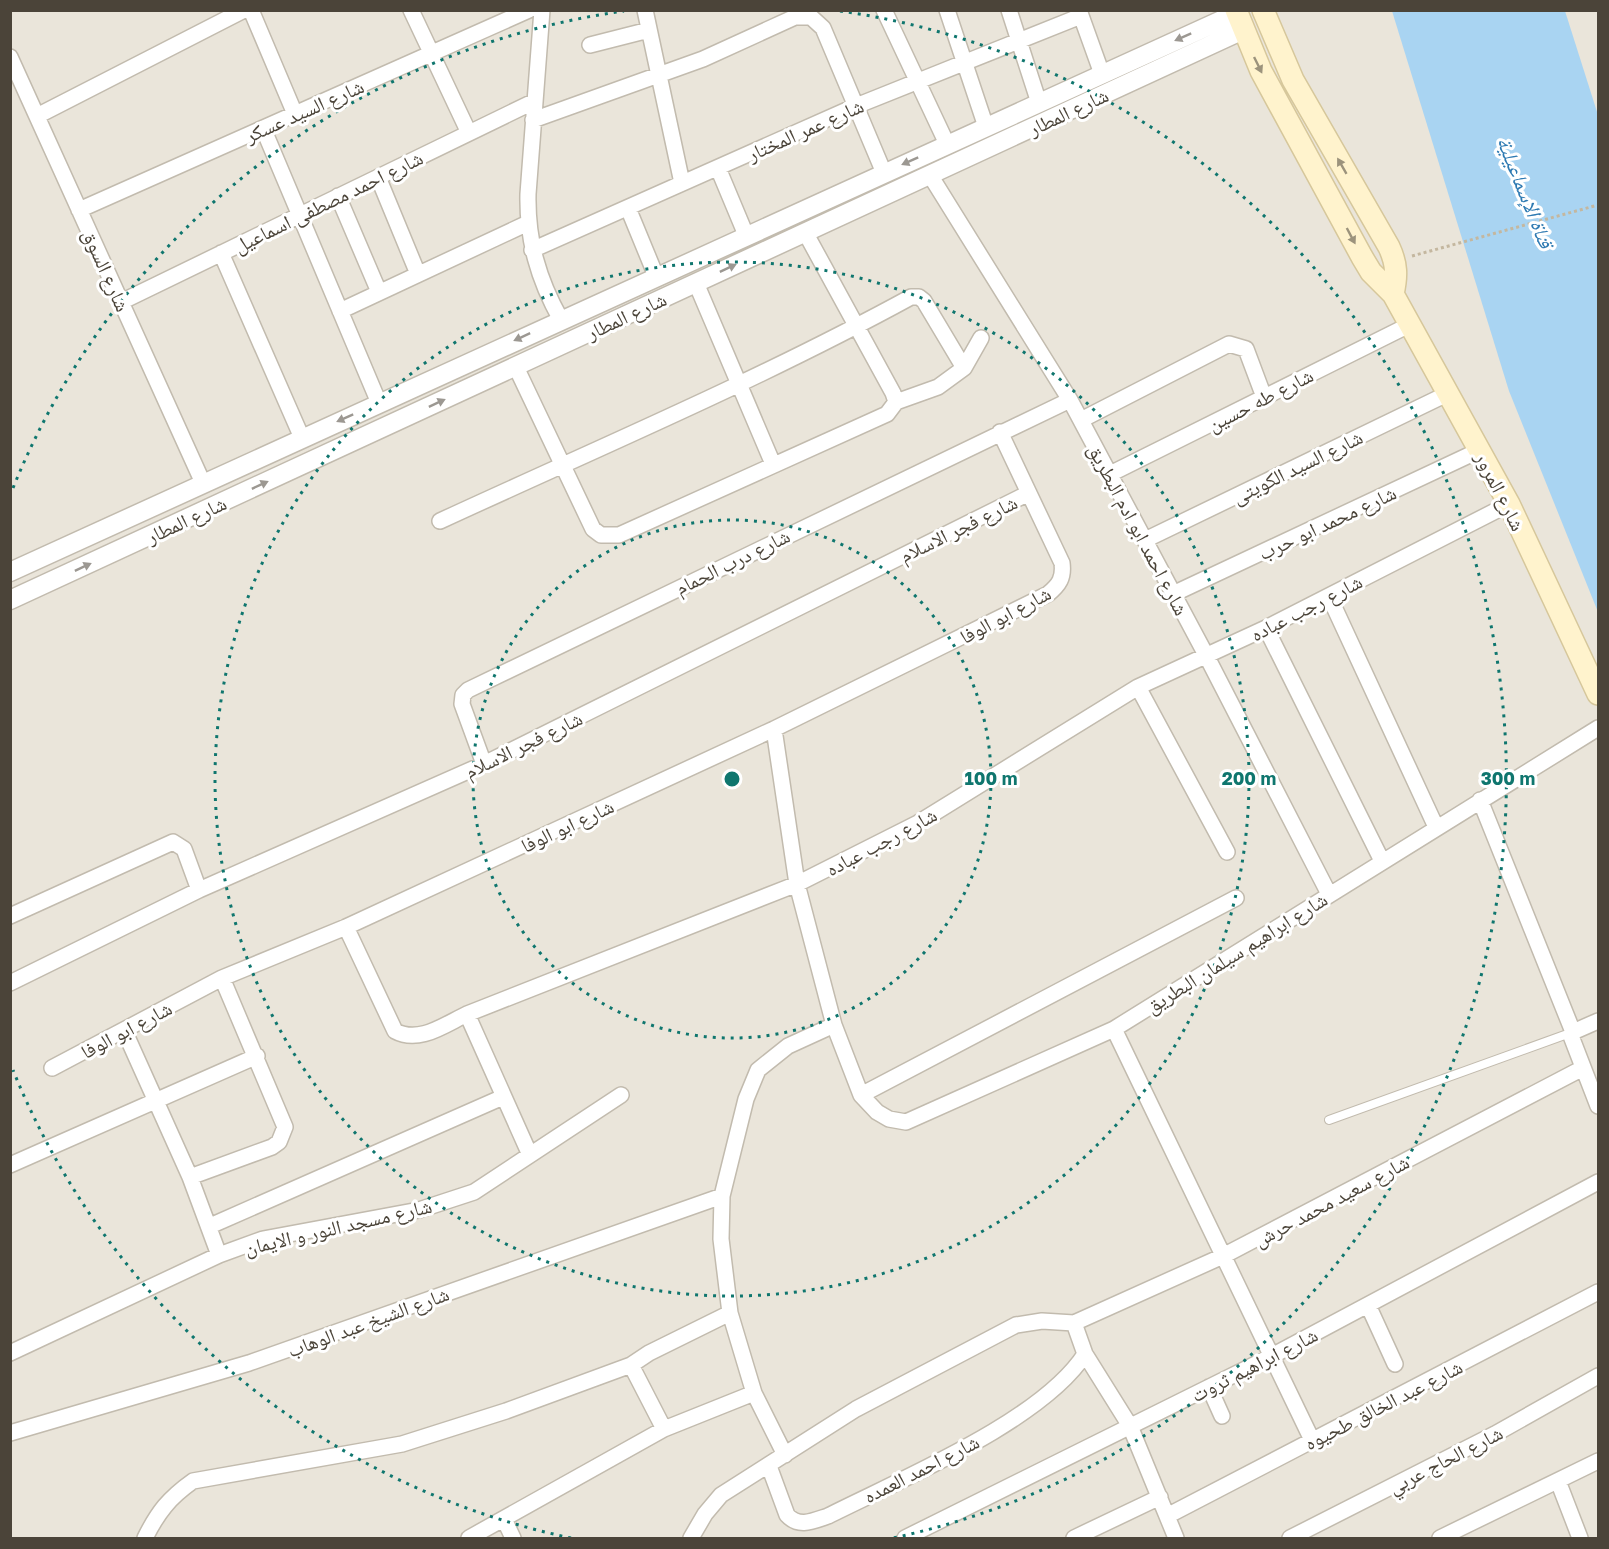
<svg xmlns="http://www.w3.org/2000/svg" width="1609" height="1549" viewBox="0 0 1609 1549" font-family="'Golos Text','Noto Naskh Arabic',sans-serif">
<style>
.residential{fill:#eae5da}
.water{fill:#a9d4f2}
.lines{fill:none;stroke-linecap:round;stroke-linejoin:round}
.service-casing{stroke:#c2bbae;stroke-width:10}
.minor-casing{stroke:#c2bbae;stroke-width:18}
.tertiary-casing{stroke:#c2bbae;stroke-width:21}
.secondary-casing{stroke:#d6c79b;stroke-width:24}
.path{stroke:#c4b79f;stroke-width:3;stroke-dasharray:3 3;stroke-linecap:butt}
.service{stroke:#fff;stroke-width:8}
.minor{stroke:#fff;stroke-width:15}
.tertiary{stroke:#fff;stroke-width:18}
.secondary{stroke:#fff3cd;stroke-width:21}
.oneway{fill:#9c9892}
.oneway2{fill:#9c937c}
.ring{fill:none;stroke:#0f766e;stroke-width:3;stroke-dasharray:3 6}
.labels{text-anchor:middle;dominant-baseline:central;stroke-width:6;stroke-linejoin:round;paint-order:stroke}
.street-label{font-size:20px;fill:#4b4439;stroke:#fff}
.water-label{font-size:21px;font-style:italic;fill:#2e7ab2;stroke:#fff}
.centre{fill:#0f766e;stroke:#fff;stroke-width:3}
.ring-label{font-size:18px;text-anchor:middle;font-weight:bold;fill:#0f766e;stroke:#fff;stroke-width:6;stroke-linejoin:round;paint-order:stroke}
</style>
<rect width="100%" height="100%" fill="#f6f3ec"/>
<path class="residential" d="M11,11H1598V1538H11Z"/>
<path class="water" d="M1392,11H1565L1598,115V612L1509,391Z"/>
<g class="lines">
<defs>
<path id="service" d="M1329,1120L1573,1032"/>
<path id="minor" d="M251,10L295,114
M411,10L469,133
M542,10L528,194C527,240 538,279 561,320
M645,10L682,183
M884,10L947,144
M947,10L986,127
M1009,10L1039,103
M1079,10L1102,74
M590,45L649,30
M10,57L203,483
M37,116L244,10
M533,120L703,59L795,17H811L823,28L884,173
M263,128L379,403
M718,168L746,235
M930,175L1070,400L1206,655L1329,894
M378,177L418,274
M338,196L379,292
M628,208L656,276
M79,210L529,10
M532,250L856,106L1081,16
M221,253L302,438
M696,283L773,464
M121,302L535,101
M340,311L528,223
M516,367L593,529L601,535H619L887,414L896,402L893,393L805,232
M896,402L938,387L964,368L981,338
M1081,420L1229,344L1246,349L1264,397
M1110,474L1411,324
M440,521C598,448 759,380 911,297H919L924,301L964,368
M1145,540L1449,393
M1173,594L1480,450
M1329,596L1436,827
M1266,628L1382,861
M1138,687L1227,852
M774,729L797,884L834,1025L861,1095L877,1112L889,1119L906,1122L1114,1029L1598,728
M484,764L462,704L463,695L468,690L1070,400
M1480,800L1573,1032
M10,916L173,842L184,849L199,890
M346,927L395,1031C419,1044 444,1025 467,1014L797,884L918,823L1138,687L1266,628L1509,504
M10,983L199,890L484,764L1029,493
M467,1014L530,1155
M1598,1021L1573,1032L1571,1036L1598,1106
M1114,1029L1312,1440
M124,1030L190,1177L219,1255
M52,1068L222,978L346,927L774,729L1048,594C1059,585 1064,578 1062,563L1000,432
M861,1095L1236,898
M10,1165L257,1056
M190,1177L272,1147L279,1142L285,1127L222,978
M210,1226L503,1097
M1368,1305L1395,1364
M1074,1323L1085,1354L1130,1426L1176,1538
M10,1353L219,1255L263,1239L419,1210L474,1192L621,1095
M631,1365L664,1429
M1209,1387L1222,1416
M10,1433L249,1363L722,1196
M785,1455L754,1393L730,1313L721,1239L722,1196L746,1099L758,1070L788,1046L834,1025
M769,1466L787,1515C799,1528 813,1521 828,1516C901,1479 1042,1421 1085,1354
M1558,1481L1580,1538
M1167,1516L1598,1292
M504,1519L513,1538
M145,1538C158,1512 169,1498 193,1481L402,1444L506,1411L631,1365L649,1353L730,1313
M469,1538L664,1429L754,1393
M691,1538L705,1514L721,1495L856,1409L1016,1325L1042,1321L1074,1323L1223,1256L1583,1068
M905,1538L1272,1356L1598,1182
M1074,1538L1160,1497
M1290,1538L1495,1434L1598,1376
M1440,1538L1598,1461"/>
<path id="tertiary" d="M10,572L1237,13
M10,600L1243,30"/>
<path id="secondary" d="M1236,10L1261,71L1362,257L1371,272L1393,294L1509,504L1598,694
M1263,10L1293,80L1389,247C1397,264 1397,276 1393,294"/>
</defs>
<use href="#service" class="service-casing"/>
<use href="#minor" class="minor-casing"/>
<use href="#tertiary" class="tertiary-casing"/>
<use href="#secondary" class="secondary-casing"/>
<path class="path" d="M1412,256L1598,205"/>
<use href="#service" class="service"/>
<use href="#minor" class="minor"/>
<use href="#tertiary" class="tertiary"/>
<use href="#secondary" class="secondary"/>
</g>
<defs><path id="oneway-solid" d="M-6-.8H1V-3.2L6.5 0L1 3.2V.8H-6Z" transform="scale(1.5)"/></defs>
<g class="oneway">
<use href="#oneway-solid" transform="translate(1183 37) rotate(156)"/>
<use href="#oneway-solid" transform="translate(910 161) rotate(156)"/>
<use href="#oneway-solid" transform="translate(728 268) rotate(-25)"/>
<use href="#oneway-solid" transform="translate(522 337) rotate(155)"/>
<use href="#oneway-solid" transform="translate(437 403) rotate(-25)"/>
<use href="#oneway-solid" transform="translate(345 418) rotate(156)"/>
<use href="#oneway-solid" transform="translate(260 485) rotate(-25)"/>
<use href="#oneway-solid" transform="translate(83 567) rotate(-25)"/>
</g>
<g class="oneway2">
<use href="#oneway-solid" transform="translate(1258 65) rotate(64)"/>
<use href="#oneway-solid" transform="translate(1342 166) rotate(-120)"/>
<use href="#oneway-solid" transform="translate(1351 236) rotate(62)"/>
</g>
<g class="ring">
<circle cx="732" cy="779" r="259"/>
<circle cx="732" cy="779" r="517"/>
<path d="M571 1538A776 776 0 0 1 13 1070M13 488A776 776 0 0 1 624 11M840 11A776 776 0 0 1 893 1538"/>
</g>
<g class="labels">
<g class="street-label">
<text transform="translate(304 110) rotate(-24)">شارع السيد عسكر</text>
<text transform="translate(1068 111) rotate(-25)">شارع المطار</text>
<text transform="translate(805 129) rotate(-24)">شارع عمر المختار</text>
<text transform="translate(328 201) rotate(-26)">شارع احمد مصطفى اسماعيل</text>
<text transform="translate(107 270) rotate(66)">شارع السوق</text>
<text transform="translate(626 315) rotate(-25)">شارع المطار</text>
<text transform="translate(1260 399) rotate(-27)">شارع طه حسين</text>
<text transform="translate(1297 466) rotate(-26)">شارع السيد الكويتى</text>
<text transform="translate(1501 491) rotate(63)">شارع المرور</text>
<text transform="translate(186 519) rotate(-25)">شارع المطار</text>
<text transform="translate(1327 522) rotate(-25)">شارع محمد ابو حرب</text>
<text transform="translate(958 528) rotate(-26)">شارع فجر الاسلام</text>
<text transform="translate(1139 529) rotate(62)">شارع احمد ابو ادم البطريق</text>
<text transform="translate(732 561) rotate(-26)">شارع درب الحمام</text>
<text transform="translate(1306 607) rotate(-27)">شارع رجب عباده</text>
<text transform="translate(1005 614) rotate(-28)">شارع ابو الوفا</text>
<text transform="translate(523 744) rotate(-26)">شارع فجر الاسلام</text>
<text transform="translate(567 825) rotate(-25)">شارع ابو الوفا</text>
<text transform="translate(881 841) rotate(-28)">شارع رجب عباده</text>
<text transform="translate(1236 952) rotate(-32)">شارع ابراهيم سيلمان البطريق</text>
<text transform="translate(126 1029) rotate(-28)">شارع ابو الوفا</text>
<text transform="translate(1331 1200) rotate(-28)">شارع سعيد محمد حرش</text>
<text transform="translate(338 1226) rotate(-13)">شارع مسجد النور و الايمان</text>
<text transform="translate(368 1321) rotate(-20)">شارع الشيخ عبد الوهاب</text>
<text transform="translate(1254 1364) rotate(-27)">شارع ابراهيم ثروت</text>
<text transform="translate(1383 1404) rotate(-27)">شارع عبد الخالق طحيوه</text>
<text transform="translate(1445 1459) rotate(-27)">شارع الحاج عربي</text>
<text transform="translate(921 1468) rotate(-27)">شارع احمد العمده</text>
</g>
<g class="water-label">
<text transform="translate(1526 192) rotate(68)">قناة الإسماعيلية</text>
</g>
</g>
<circle cx="732" cy="779" r="9" class="centre"/>
<g class="ring-label">
<text x="991" y="785">100 m</text>
<text x="1249" y="785">200 m</text>
<text x="1508" y="785">300 m</text>
</g>
<rect width="1609" height="1549" fill="none" stroke="#4b4439" stroke-width="24"/>
</svg>
